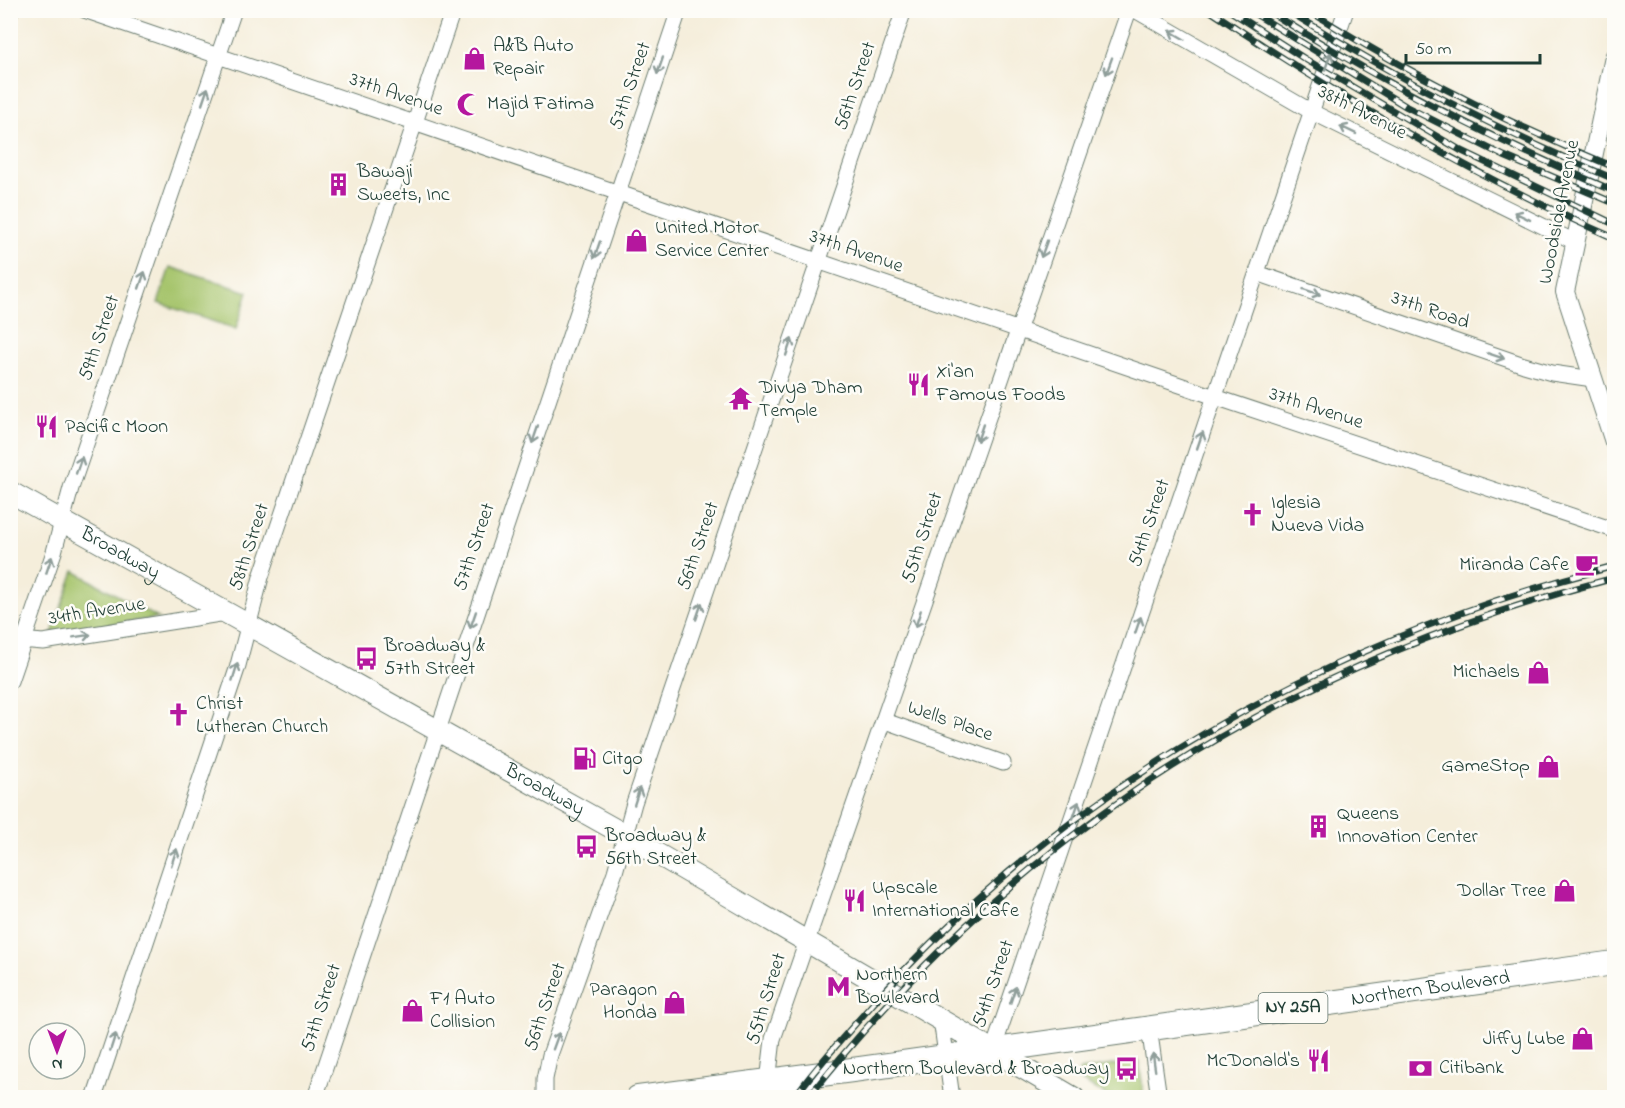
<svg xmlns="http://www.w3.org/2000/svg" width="1625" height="1108" viewBox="0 0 1625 1108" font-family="'Indie Flower',sans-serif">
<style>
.green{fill:#a6c46c;stroke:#628050;stroke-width:1.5}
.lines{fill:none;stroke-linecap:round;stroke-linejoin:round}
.minor-casing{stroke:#6a7b6e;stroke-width:17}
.tertiary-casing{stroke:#6a7b6e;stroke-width:20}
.secondary-casing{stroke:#6a7b6e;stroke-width:23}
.primary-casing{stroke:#6a7b6e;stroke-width:26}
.minor{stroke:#fff;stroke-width:15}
.tertiary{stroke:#fff;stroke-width:18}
.secondary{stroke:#fff;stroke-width:21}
.primary{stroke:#fff;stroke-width:24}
.rail-casing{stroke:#1f3d34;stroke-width:7}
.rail{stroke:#fdfcf7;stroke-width:4.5;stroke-dasharray:14;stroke-linecap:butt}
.oneway{stroke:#8f9e9a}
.labels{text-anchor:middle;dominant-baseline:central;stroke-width:5;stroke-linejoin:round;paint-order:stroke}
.shield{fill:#fdfcf7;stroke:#62766e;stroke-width:1.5}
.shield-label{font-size:18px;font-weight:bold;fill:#1f3d34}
.poi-label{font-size:20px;fill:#1f3d34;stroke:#fdfcf7;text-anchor:start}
.street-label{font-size:20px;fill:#1f3d34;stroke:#fdfcf7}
</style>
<rect width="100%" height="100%" fill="#fdfcf7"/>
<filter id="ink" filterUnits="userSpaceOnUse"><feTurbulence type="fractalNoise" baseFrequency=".0167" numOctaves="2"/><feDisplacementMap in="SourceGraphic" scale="12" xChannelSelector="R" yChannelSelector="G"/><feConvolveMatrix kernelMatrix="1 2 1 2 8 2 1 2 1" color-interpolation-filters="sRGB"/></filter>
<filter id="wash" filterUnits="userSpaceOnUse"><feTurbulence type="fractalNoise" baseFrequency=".008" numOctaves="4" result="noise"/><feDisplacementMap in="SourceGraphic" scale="24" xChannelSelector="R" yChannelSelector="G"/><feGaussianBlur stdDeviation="1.35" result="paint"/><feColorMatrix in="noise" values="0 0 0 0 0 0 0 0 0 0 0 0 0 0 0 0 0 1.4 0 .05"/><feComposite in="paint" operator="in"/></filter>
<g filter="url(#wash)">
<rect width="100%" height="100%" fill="#f5eedb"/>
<path class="green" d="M170,267L248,292L236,329L158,303Z
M74,571L158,618L52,633Z
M1139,1061L1144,1097H1109L1076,1078L1080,1070Z"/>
</g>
<g filter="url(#ink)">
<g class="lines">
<defs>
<path id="minor" d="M84,10L1215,397L1614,530
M1135,10L1312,112L1575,242
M10,13L11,10
M1257,273L1524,365L1552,373L1593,379
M10,639L43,642L226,613
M10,681L54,552L71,488L234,10
M885,721L1003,763
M941,1019L952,1098
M1149,1027L1159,1098
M993,1050L1346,10
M768,1082L773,1039C892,696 1008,352 1129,10
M94,1098L237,669L261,577L453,10
M315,1098L679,10
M545,1098V1079L550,1055L615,872L634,803L904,10"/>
<path id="tertiary" d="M1614,57L1565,292L1614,442"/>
<g id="secondary">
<path id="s1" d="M10,492L625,835L1074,1098"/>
</g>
<g id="primary">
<path id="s2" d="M638,1098L860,1069L1614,963"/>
</g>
</defs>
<use href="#minor" class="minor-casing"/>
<use href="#tertiary" class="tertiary-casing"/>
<use href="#secondary" class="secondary-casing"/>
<use href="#primary" class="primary-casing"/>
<use href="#minor" class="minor"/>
<use href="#tertiary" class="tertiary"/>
<use href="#secondary" class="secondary"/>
<use href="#primary" class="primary"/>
<defs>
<path id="rail" d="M1209,10C1338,96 1473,176 1614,238
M1229,10L1305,59L1460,150L1614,224
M1249,10L1407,107L1504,156L1614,203
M1267,10C1381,82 1490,139 1614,191
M1287,10C1396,78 1497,130 1614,179
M1308,10C1406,72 1507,123 1614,167
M794,1098C817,1065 845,1036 871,1006C1069,785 1328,639 1614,566
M808,1098C1017,832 1288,662 1614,578"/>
</defs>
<use href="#rail" class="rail-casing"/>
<use href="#rail" class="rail"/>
</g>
<defs><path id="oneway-shaft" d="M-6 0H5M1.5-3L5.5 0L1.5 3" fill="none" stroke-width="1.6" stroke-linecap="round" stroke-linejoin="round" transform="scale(1.5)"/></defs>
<g class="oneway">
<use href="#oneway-shaft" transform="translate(1177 35) rotate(-150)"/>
<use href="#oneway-shaft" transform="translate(1328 61) rotate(-71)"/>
<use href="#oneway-shaft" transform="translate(660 66) rotate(109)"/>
<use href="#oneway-shaft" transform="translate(1109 66) rotate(110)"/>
<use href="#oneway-shaft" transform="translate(205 96) rotate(-71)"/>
<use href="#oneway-shaft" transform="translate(1348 130) rotate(-154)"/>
<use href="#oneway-shaft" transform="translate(1522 216) rotate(-154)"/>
<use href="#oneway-shaft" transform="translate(1044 249) rotate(110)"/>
<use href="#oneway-shaft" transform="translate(597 250) rotate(109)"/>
<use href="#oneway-shaft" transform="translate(142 280) rotate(-71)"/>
<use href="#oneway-shaft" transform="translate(1312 292) rotate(19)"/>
<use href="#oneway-shaft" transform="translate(789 347) rotate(-71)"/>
<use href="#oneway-shaft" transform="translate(1496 356) rotate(19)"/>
<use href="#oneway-shaft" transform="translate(980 433) rotate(109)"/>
<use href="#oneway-shaft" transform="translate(535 435) rotate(109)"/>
<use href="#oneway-shaft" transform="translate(1200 440) rotate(-71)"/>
<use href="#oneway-shaft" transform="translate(79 465) rotate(-71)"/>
<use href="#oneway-shaft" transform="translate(49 565) rotate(-71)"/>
<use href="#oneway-shaft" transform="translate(699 611) rotate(-71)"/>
<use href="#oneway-shaft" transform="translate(918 619) rotate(108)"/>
<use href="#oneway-shaft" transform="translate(473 620) rotate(109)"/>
<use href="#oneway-shaft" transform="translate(1138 625) rotate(-71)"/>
<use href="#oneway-shaft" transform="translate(82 636) rotate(-9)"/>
<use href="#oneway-shaft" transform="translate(235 672) rotate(-73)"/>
<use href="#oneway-shaft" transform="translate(637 796) rotate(-72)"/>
<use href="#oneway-shaft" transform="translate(1076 810) rotate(-71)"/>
<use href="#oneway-shaft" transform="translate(174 857) rotate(-72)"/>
<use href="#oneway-shaft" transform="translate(1013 995) rotate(-71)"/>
<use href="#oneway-shaft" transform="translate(556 1041) rotate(-70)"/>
<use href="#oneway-shaft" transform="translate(113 1042) rotate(-72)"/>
<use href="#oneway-shaft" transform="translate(1154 1062) rotate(-98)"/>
</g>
</g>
<defs>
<symbol id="shop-bare" viewBox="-9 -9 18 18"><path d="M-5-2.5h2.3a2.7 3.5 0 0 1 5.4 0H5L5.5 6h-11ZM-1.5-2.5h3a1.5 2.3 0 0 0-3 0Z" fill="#b5179e" stroke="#fdfcf7" stroke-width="2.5" paint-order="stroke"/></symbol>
<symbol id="mosque-bare" viewBox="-9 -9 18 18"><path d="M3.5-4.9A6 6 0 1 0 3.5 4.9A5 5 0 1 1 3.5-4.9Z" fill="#b5179e" stroke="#fdfcf7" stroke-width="2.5" paint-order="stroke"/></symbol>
<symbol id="building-bare" viewBox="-9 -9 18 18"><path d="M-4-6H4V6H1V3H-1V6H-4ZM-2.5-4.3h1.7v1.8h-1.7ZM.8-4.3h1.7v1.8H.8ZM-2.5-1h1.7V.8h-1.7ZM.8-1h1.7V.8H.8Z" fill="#b5179e" stroke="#fdfcf7" stroke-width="2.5" paint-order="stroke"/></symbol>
<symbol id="restaurant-bare" viewBox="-9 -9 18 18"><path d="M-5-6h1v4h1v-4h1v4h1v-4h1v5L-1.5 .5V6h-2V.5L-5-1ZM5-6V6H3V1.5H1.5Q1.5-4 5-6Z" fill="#b5179e" stroke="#fdfcf7" stroke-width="2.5" paint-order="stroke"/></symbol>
<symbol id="temple-bare" viewBox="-9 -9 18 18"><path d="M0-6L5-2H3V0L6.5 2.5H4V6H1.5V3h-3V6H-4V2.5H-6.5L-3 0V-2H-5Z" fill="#b5179e" stroke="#fdfcf7" stroke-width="2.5" paint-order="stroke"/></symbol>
<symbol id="church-bare" viewBox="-9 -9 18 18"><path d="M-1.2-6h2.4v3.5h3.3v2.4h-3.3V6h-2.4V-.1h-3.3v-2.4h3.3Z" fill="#b5179e" stroke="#fdfcf7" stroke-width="2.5" paint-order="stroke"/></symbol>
<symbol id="cafe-bare" viewBox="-9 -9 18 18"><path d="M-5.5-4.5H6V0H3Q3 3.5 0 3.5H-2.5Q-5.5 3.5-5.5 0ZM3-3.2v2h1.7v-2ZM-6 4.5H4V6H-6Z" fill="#b5179e" stroke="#fdfcf7" stroke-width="2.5" paint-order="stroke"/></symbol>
<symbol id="bus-bare" viewBox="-9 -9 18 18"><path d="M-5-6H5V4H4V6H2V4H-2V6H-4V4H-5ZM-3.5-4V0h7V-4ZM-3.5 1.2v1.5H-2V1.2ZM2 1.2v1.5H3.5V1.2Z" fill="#b5179e" stroke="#fdfcf7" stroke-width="2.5" paint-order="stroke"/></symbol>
<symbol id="fuel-bare" viewBox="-9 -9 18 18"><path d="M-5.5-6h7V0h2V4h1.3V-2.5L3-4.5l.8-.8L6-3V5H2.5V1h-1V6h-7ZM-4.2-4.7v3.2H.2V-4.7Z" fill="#b5179e" stroke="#fdfcf7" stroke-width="2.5" paint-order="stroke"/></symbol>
<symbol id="metro-bare" viewBox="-9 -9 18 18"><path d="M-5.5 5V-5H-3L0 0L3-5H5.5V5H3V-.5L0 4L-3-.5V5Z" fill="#b5179e" stroke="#fdfcf7" stroke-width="2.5" paint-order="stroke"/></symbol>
<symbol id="bank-bare" viewBox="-9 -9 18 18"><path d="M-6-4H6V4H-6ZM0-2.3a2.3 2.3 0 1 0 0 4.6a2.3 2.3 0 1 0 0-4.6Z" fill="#b5179e" stroke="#fdfcf7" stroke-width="2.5" paint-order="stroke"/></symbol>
</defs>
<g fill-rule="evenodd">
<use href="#shop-bare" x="458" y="42" width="33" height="33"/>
<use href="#mosque-bare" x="452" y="88" width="33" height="33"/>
<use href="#building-bare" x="322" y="168" width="33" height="33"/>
<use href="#shop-bare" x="620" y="224" width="33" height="33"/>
<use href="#restaurant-bare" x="902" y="368" width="33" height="33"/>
<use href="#temple-bare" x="724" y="382" width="33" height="33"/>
<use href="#restaurant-bare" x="30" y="410" width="33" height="33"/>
<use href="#church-bare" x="1236" y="498" width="33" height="33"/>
<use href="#cafe-bare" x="1570" y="548" width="33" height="33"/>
<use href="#bus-bare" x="350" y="642" width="33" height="33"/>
<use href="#shop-bare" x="1522" y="656" width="33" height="33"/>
<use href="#church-bare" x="162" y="698" width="33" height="33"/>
<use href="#fuel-bare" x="568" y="742" width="33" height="33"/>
<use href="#shop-bare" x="1532" y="750" width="33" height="33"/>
<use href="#building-bare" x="1302" y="810" width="33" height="33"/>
<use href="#bus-bare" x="570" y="830" width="33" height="33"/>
<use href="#shop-bare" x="1548" y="874" width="33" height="33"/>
<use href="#restaurant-bare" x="838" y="884" width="33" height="33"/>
<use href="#metro-bare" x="822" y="970" width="33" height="33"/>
<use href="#shop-bare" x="658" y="986" width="33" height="33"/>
<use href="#shop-bare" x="396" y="994" width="33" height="33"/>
<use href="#shop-bare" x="1566" y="1022" width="33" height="33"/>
<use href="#restaurant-bare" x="1302" y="1044" width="33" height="33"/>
<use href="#bank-bare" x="1404" y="1052" width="33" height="33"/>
<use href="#bus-bare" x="1110" y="1052" width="33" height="33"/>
</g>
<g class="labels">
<rect class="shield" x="1258.5" y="993" width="69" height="30" rx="4.5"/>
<g class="shield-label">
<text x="1293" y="1008">NY 25A</text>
</g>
<g class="poi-label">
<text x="493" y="46">A&amp;B Auto<tspan x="493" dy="23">Repair</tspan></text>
<text x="487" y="104">Majid Fatima</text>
<text x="357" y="172">Bawaji<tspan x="357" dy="23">Sweets, Inc</tspan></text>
<text x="655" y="228">United Motor<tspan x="655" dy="23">Service Center</tspan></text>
<text x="936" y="372">Xi'an<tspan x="936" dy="23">Famous Foods</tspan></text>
<text x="759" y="388">Divya Dham<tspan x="759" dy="23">Temple</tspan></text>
<text x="65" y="427">Pacific Moon</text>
<text x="1271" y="503">Iglesia<tspan x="1271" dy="23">Nueva Vida</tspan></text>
<text x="1569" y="565" text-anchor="end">Miranda Cafe</text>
<text x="384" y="646">Broadway &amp;<tspan x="384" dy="23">57th Street</tspan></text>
<text x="1520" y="672" text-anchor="end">Michaels</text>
<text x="196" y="704">Christ<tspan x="196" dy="23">Lutheran Church</tspan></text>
<text x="602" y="759">Citgo</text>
<text x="1530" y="766" text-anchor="end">GameStop</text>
<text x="1337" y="814">Queens<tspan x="1337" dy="23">Innovation Center</tspan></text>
<text x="605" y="836">Broadway &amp;<tspan x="605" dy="23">56th Street</tspan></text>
<text x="872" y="888">Upscale<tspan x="872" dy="23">International Cafe</tspan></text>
<text x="1546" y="891" text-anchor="end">Dollar Tree</text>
<text x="856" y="975">Northern<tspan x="856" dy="23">Boulevard</tspan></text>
<text x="657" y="990" text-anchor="end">Paragon<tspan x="657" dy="23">Honda</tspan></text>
<text x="430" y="999">F1 Auto<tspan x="430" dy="23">Collision</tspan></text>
<text x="1565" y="1039" text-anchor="end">Jiffy Lube</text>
<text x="1300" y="1061" text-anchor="end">McDonald's</text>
<text x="1439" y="1068">Citibank</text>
<text x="1109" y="1069" text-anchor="end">Northern Boulevard &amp; Broadway</text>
</g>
<g class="street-label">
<text transform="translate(631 86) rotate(-71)">57th Street</text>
<text transform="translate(856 86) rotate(-71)">56th Street</text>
<text transform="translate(396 95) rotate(19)">37th Avenue</text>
<text transform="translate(1362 113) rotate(27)">38th Avenue</text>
<text transform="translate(1560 212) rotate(-79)">Woodside Avenue</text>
<text transform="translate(856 252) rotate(19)">37th Avenue</text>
<text transform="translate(1430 311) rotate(19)">37th Road</text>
<text transform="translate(100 338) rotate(-71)">59th Street</text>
<text transform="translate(1316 409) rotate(18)">37th Avenue</text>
<text transform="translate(1150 523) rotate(-71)">54th Street</text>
<text transform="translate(923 538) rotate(-72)">55th Street</text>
<text transform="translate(699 546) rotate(-71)">56th Street</text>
<text transform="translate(250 547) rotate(-72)">58th Street</text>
<text transform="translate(475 547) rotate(-71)">57th Street</text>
<text stroke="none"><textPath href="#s1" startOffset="126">Broadway</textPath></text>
<text transform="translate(97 612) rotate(-9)">34th Avenue</text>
<text transform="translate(950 722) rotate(19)">Wells Place</text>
<text stroke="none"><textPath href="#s1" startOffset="612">Broadway</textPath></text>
<text transform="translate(994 984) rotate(-71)">54th Street</text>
<text stroke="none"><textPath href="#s2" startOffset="800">Northern Boulevard</textPath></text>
<text transform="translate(767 999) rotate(-73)">55th Street</text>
<text transform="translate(546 1007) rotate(-71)">56th Street</text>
<text transform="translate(322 1008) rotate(-72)">57th Street</text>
</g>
</g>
<rect width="1625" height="1108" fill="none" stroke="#fdfcf7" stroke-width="36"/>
<g transform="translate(57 1051) rotate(180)"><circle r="28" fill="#fdfcf7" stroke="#a4b0a9" stroke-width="1.5"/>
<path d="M0-4.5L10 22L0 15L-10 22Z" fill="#b5179e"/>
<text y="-9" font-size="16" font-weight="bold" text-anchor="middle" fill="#1f3d34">N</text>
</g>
<path d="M1406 54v9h134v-9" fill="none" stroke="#1f3d34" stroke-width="3"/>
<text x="1415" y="54" font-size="18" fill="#1f3d34" stroke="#fdfcf7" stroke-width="4.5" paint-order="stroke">50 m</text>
</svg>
